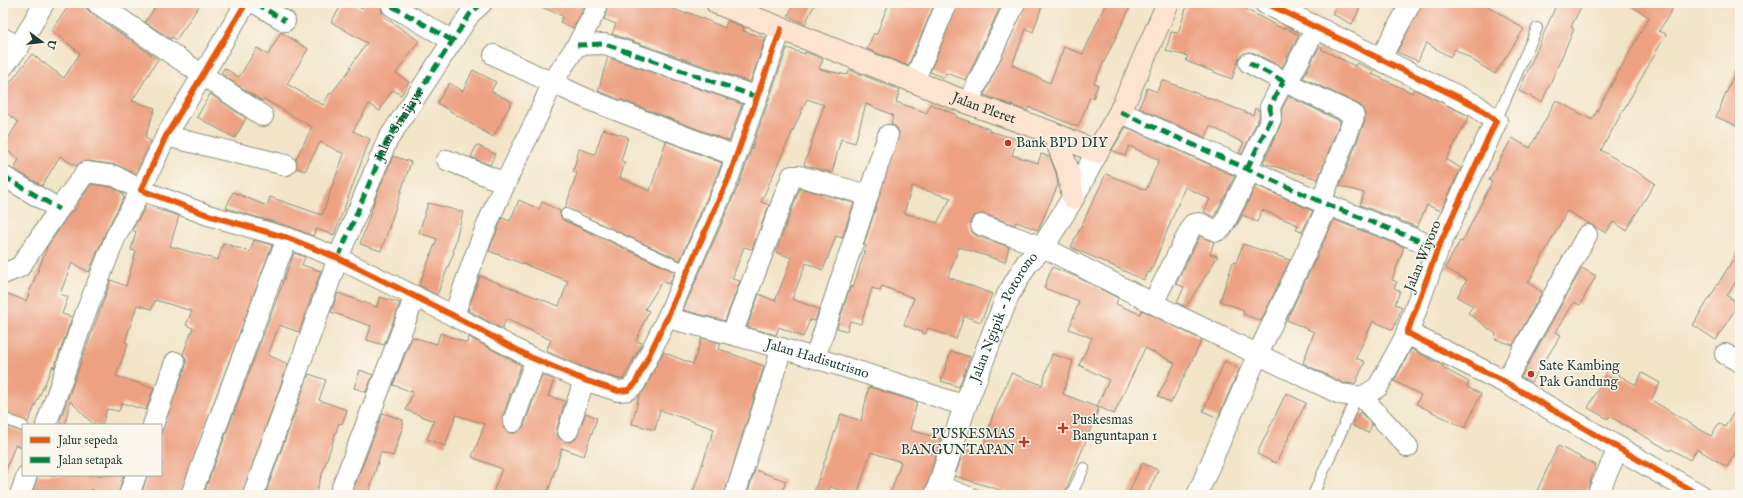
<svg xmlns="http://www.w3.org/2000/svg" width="1743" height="498" viewBox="0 0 1743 498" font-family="'IM FELL English',serif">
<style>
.building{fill:#eda182;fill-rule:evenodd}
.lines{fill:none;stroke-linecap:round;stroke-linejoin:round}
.service-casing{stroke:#88907e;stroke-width:12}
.minor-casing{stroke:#88907e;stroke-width:22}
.tertiary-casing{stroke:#88907e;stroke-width:24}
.secondary-casing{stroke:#88907e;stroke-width:24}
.service{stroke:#fff;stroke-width:10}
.minor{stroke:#fff;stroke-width:20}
.tertiary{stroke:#fff;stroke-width:22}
.secondary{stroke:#fde4d1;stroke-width:22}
.quiet{stroke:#00873e;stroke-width:5;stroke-dasharray:10 5;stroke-linecap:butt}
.cycleway-casing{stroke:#fbf7ec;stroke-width:8}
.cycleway{stroke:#e8590c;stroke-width:6}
.poi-dot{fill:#c8321e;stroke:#fbf7ec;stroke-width:1.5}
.labels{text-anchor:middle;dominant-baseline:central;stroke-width:3;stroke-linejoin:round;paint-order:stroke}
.street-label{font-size:14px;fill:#1f3d34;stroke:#fbf7ec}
.poi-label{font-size:14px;fill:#1f3d34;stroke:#fbf7ec;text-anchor:start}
</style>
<rect width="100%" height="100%" fill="#fbf7ec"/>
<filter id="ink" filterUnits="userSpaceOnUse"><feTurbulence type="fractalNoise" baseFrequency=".025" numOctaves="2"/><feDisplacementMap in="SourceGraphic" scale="8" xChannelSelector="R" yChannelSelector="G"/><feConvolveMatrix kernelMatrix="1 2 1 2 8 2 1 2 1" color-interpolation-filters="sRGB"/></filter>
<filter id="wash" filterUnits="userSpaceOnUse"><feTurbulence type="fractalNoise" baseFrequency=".012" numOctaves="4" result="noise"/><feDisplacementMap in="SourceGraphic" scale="16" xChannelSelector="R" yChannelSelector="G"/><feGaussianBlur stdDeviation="0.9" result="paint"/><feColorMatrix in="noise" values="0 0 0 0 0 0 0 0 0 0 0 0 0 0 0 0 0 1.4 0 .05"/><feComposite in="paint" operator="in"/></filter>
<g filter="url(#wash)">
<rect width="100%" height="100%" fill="#f2e4c7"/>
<g id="blocks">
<path class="building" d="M71,3H82L91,13L158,59L132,101L155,108L145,138L151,141L135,174L117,165L88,161L81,162L76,166L60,156L42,186L14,169L19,159L3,148L18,122L3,110V92L32,54L64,78L80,53L51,30Z
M158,3H201L176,40L172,37L171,39L145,22Z
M343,3H352L362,9L364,3H381L382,15L419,41L396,73L409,82L401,95L393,90L383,104L380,111L369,104L353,131L370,139L334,235L316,229L313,236L291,227L226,208L233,192L267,206L270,197L322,215L344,154L320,142L305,171L297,168L296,159L312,127L264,99L262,101L221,74L224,68L239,77L257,48L268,55L281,32L308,49L287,84L323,105L330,93L331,94L351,68L350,67L367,43L331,22Z
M532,3H587L573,28L560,22L563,16Z
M605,3H659L686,14L687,12L725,28L727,21L734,23L744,27L743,31L766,38L750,82L612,34L616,24L604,19L607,10Z
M794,3H815L805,24L788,16Z
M889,3H935L908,66L867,49L874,33L876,35Z
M958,3H1002L966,80L946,73L944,78L930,72Z
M1026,3H1043L1033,32L1026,29L1012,65L1050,83L1064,47L1083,54L1106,3H1132L1094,83L1098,85L1093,98L1090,97L1078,127L1029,107L1027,111L984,95Z
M1188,3H1234L1283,29L1284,27L1299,35L1282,67L1254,53L1248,52L1239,57L1232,79L1186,61L1188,56L1166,51L1171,32L1178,33Z
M1338,3H1362L1352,24L1332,14Z
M1422,3H1483L1524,29L1495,74L1455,49L1450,57L1426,43L1418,61L1397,52Z
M1557,3H1583L1571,27L1574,29L1542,102L1519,91Z
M1626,3H1676L1659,31L1666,34L1601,150L1655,183L1626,230L1613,222L1606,233L1567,211L1528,283L1542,292L1513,345L1495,339L1496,334L1468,313L1473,306L1457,297L1467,280L1445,268L1460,241L1462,242L1492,182L1489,180L1512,138L1530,148L1556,100L1592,120L1649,17Z
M1320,46L1322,47L1321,49L1355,66L1357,63L1374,71L1372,74L1412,93L1414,89L1469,116L1446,160L1461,168L1441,211L1427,205L1417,227L1360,205L1364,193L1340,186L1365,121V114L1362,107L1358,104L1303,78Z
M787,48L805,54V52L823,59L819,69L847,75L850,70L900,90L896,102L927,113L930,104L957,115L956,117L989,129V131L1017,139L1012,155L1038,163L1041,154L1050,157L1056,173L1058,185L1038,230L1016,222L1015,225L985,214H979L973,217L970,222L972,232L977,236L1009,247L1005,262L959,247L948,277L992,294L981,322L964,316L956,339L928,328L926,334L904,325L914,298L882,286L880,291L872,288L861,324L850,321L847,331L837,328L850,287L853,288L862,260L866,246L864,245L899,133L897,128L891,124L893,115L866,104L855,143L841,139L832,173L804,165L824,105L807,99L761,202L769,205L752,249L744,247L732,279L740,281L725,321L683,310L740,182ZM912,186L951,198L937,223L904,213Z
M608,57L742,104L729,141L598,91Z
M1740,60V127L1716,117Z
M473,70L496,82L491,91L512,102L493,137L437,103L449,83L463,91Z
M1162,80L1253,115L1255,108L1259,110V117L1242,154L1239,153L1244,143L1210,126L1206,138L1139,108L1147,88L1157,92Z
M210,94L246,118L235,138L197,117Z
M1288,96L1340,121L1318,179L1263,163L1281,124L1282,109Z
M1126,127L1235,176L1214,217L1204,212L1210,199L1185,187L1150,273L1147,272L1144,280L1071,247L1106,174L1146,190L1159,160L1129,146L1125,156L1112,150Z
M603,129L628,137L621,161L625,162L620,178L650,191L666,141L722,163L680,260L565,208L577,173L573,172L579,149L595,154Z
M477,145L495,154L490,165L471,157Z
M393,156L411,162L381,251L360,244L377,194Z
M91,184L111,187L124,194L122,196L124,197L106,231L89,272L72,263L60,294L68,297L62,314L72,317L54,368L53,365L28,422L3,412V292L26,301L48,245L73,210H75L79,202Z
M1256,185L1313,211L1302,232L1296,230L1298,225L1262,210L1257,222L1243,215L1235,228Z
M800,188L854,203L842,238L836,236L823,270L806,263L792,299L819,309L815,321L810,320L803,337L779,327L776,335L747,327L759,294L775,301L792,258L776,252Z
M519,200L539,209L542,202L560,211V215L563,220L675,272L669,284L662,282L645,309L649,311L636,341L642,343L623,379H619L588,369L546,351L551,340L506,319L502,329L468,310L480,276L559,306L568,281L489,251L502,218L510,221Z
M428,203L463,212L453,251L454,252L437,295L419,285L437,239L419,233Z
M146,206L179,216L170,246L218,260L223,243L250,252L254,240L272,245L180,495H141L147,475H161V433L186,366V359L183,354L193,328L186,325L192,311L155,300L152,309L137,305L125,342L128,343L116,376L154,388L146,410L122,403L119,411L107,409L102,425H94L70,401L65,425H61L60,420L111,280L126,286L136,251L131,250L136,232L132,230Z
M1334,220L1404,247L1392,280L1397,282L1394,288L1400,291L1395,304L1402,307L1393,330L1373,321L1356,358L1365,362L1355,384L1343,383L1303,363L1314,332L1287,320Z
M1200,236L1214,242L1210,254L1218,256L1186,307L1177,303L1184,287L1176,284Z
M1243,244L1290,260L1261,321L1243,314L1244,310L1220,301L1233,262L1236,263Z
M1740,248V275L1727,296L1739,303L1716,340L1693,325Z
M294,253L305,257L302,265L321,271L299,332L279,325L268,355L288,364L242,495H203Z
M1052,267L1077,277L1118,298L1116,304L1140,314L1142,310L1202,340L1171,403L1158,396L1175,363L1145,348L1114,414L1097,406L1109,380L1079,365L1092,338L1069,329L1079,301L1044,288Z
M1582,268L1596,276L1580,305L1574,302L1556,332L1561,335L1531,382L1521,377Z
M338,293L377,307L380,297L400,303L384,345L367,340L371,326L331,312Z
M440,333L467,343L469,337L521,365L502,418L504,429L509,433H515L524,426L542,375L554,380L548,396L565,401L557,428V434L560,439L570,442L576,439L586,413L597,418L584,456L562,448L547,495H492L502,469L472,457L485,424L456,415L445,446L427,439L434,421L406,410L413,392L393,385L412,337L437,344Z
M702,338L721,343L719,349L764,366L724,495H692L714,429L660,410L655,430L632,424L639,396L645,389L663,352L693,364Z
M1411,349L1444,366L1443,368L1469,382L1467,387L1481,394L1465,428L1416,404L1421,395L1394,381Z
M951,351L970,357L959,387L941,381Z
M1052,354L1073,361L1063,394L1099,408L1064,495H1016L955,476L964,449L981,454L993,415L1011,373L1042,385Z
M1225,361L1239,369L1218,418L1203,411Z
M1608,369L1636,385L1642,373L1660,383L1651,400L1711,436L1719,423L1725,427L1740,402V445L1727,467L1697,449L1690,460L1671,449L1670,451L1609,416L1608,419L1588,408Z
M360,370L373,375L366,392L354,388Z
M309,374L326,380L319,400L347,410L342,424L339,423L315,495H265Z
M869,387L917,402L910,430L941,439L924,495H890L901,462L871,452L857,495L830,487L828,495H813L841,414L861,421Z
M1286,393L1306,403L1276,463L1257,454Z
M1360,412L1372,425L1368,433L1353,426Z
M383,413L403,420V426L393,456L381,452L368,495H351Z
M3,425L23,432V448L15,445L5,473H3Z
M1558,446L1596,465L1586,495H1535Z
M1142,463L1158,470L1147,495H1128Z
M755,470L786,481L781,495H747Z
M38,475H124L118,495H109L91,489L89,495H32Z"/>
</g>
</g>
<g filter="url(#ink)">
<use href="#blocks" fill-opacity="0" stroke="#88907e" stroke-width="1"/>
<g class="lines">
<defs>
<path id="service" d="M1496,121L1537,28
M566,214L688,271
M3,418L23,426
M941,481L977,495
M1071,495L1084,468
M1313,495L1357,396"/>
<g id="minor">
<path d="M97,3L263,116"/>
<path d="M246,3L166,136L141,190L208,215L288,238L338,258L454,316L530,357L584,380L618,391L628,390L635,384L667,318L729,177L781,29"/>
<path d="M255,3L285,21"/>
<path d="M392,6L453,41"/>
<path d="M596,10L577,45L552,83L592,101L736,156"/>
<path d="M1316,28L1287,83L1353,114L1354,117L1321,202"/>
<path d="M3,38L19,47"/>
<path d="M577,45L605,44L757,97"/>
<path d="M1380,59L1411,3"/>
<path d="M1249,63L1287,83"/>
<path d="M3,67L19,47L44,3"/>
<path d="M914,81L947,3"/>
<path d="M968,103L1015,3"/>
<path d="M1120,112L1328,205L1438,248"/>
<path d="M166,136L286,165"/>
<path d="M447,160L505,183"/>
<path d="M1247,169L1271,119L1270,107L1283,82"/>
<path d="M3,176L59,209"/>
<path d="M981,225L1043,247L1176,315L1340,394L1362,397L1378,387L1407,333"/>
<path d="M3,274L20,267L59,209L86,172L115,176L141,190L116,236L86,312L46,425"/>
<path d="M1153,303L1193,224L1199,223L1217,231L1222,228L1251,170"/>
<path d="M454,316C469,270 485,226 506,182C521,149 539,117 552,83L494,55"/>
<path id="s1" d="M667,318C768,342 867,373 965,406"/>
<path d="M732,334L792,176H799L868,195"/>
<path d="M1725,354L1740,362"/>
<path d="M815,358L888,135"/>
<path d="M1505,382L1587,235"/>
<path d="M1362,397L1408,447"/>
<path d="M513,422L536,359"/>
<path d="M153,425L175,362"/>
<path d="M568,431L584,380"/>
<path d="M20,495L27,475"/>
<path d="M129,495L136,475"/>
<path d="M191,495L277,263L288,238"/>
<path d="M253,495L338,258L387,141L470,14L482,3"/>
<path d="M339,495L415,296"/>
<path d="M735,495L782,348"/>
<path d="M1197,495L1258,354L1328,205"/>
<path d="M1597,495L1619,447"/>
</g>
<g id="tertiary">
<path d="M1266,3L1476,106L1496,121L1438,248L1407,333L1505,382L1699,495"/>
<path id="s2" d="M936,495L965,406L1008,295L1027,263L1043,247L1073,198L1097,152"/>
</g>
<g id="secondary">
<path id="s3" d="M717,3L968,103L1050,132L1097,152L1120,112L1168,3"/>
<path d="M1054,135L1068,170L1073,198"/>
</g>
</defs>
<use href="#service" class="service-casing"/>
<use href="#minor" class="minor-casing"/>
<use href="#tertiary" class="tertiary-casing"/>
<use href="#secondary" class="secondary-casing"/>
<use href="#service" class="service"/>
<use href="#minor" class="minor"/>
<use href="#tertiary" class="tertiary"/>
<use href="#secondary" class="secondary"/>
<g class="quiet">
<path d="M255,3L285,21"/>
<path d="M392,6L453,41"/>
<path d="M577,45L605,44L757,97"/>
<path d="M1249,63L1287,83"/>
<path d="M1120,112L1328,205L1438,248"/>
<path d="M1247,169L1271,119L1270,107L1283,82"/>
<path d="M3,176L59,209"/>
<path id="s4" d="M338,258L387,141L470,14L482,3"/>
</g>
<defs>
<path id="cycleway" d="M246,3L166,136L141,190L208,215L288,238L338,258L454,316L530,357L584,380L618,391L628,390L635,384L667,318L729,177L781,29
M1266,3L1476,106L1496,121L1438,248L1407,333L1505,382L1699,495"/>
</defs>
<use href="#cycleway" class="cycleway-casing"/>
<use href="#cycleway" class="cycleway"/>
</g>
</g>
<g class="poi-dot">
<circle cx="1008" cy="143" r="4"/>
<circle cx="1531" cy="374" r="4"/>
<path d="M1061 422h4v4h4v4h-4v4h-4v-4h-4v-4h4z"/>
<path d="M1022 436h4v4h4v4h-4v4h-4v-4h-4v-4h4z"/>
</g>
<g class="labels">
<g class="street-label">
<text stroke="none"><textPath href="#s3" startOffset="287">Jalan Pleret</textPath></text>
<text stroke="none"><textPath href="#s4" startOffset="147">Jalan Srinijaya</textPath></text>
<text transform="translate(1423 256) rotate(-68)">Jalan Wiyoro</text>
<text stroke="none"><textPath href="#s2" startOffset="191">Jalan Ngipik - Potorono</textPath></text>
<text stroke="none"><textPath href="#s1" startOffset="156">Jalan Hadisutrisno</textPath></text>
</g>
<g class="poi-label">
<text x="1016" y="143">Bank BPD DIY</text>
<text x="1539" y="366">Sate Kambing<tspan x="1539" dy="16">Pak Gandung</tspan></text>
<text x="1072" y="420">Puskesmas<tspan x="1072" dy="16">Banguntapan 1</tspan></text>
<text x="1015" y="434" text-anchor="end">PUSKESMAS<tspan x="1015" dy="16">BANGUNTAPAN</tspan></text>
</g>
</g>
<rect width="1743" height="498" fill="none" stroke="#fbf7ec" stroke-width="16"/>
<rect x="22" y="424" width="140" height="52" fill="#fbf7ec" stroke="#a3ada2"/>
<rect x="30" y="437" width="20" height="6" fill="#e8590c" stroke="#a3ada2"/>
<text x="58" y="444" font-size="12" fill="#1f3d34">Jalur sepeda</text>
<rect x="30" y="457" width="20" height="6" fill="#00873e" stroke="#a3ada2"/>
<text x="58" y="464" font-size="12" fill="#1f3d34">Jalan setapak</text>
<g transform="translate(42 42) rotate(105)" stroke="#fbf7ec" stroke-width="3" paint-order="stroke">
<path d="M0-3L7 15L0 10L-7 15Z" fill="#1f3d34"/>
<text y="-6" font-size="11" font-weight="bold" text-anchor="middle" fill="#1f3d34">U</text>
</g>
</svg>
